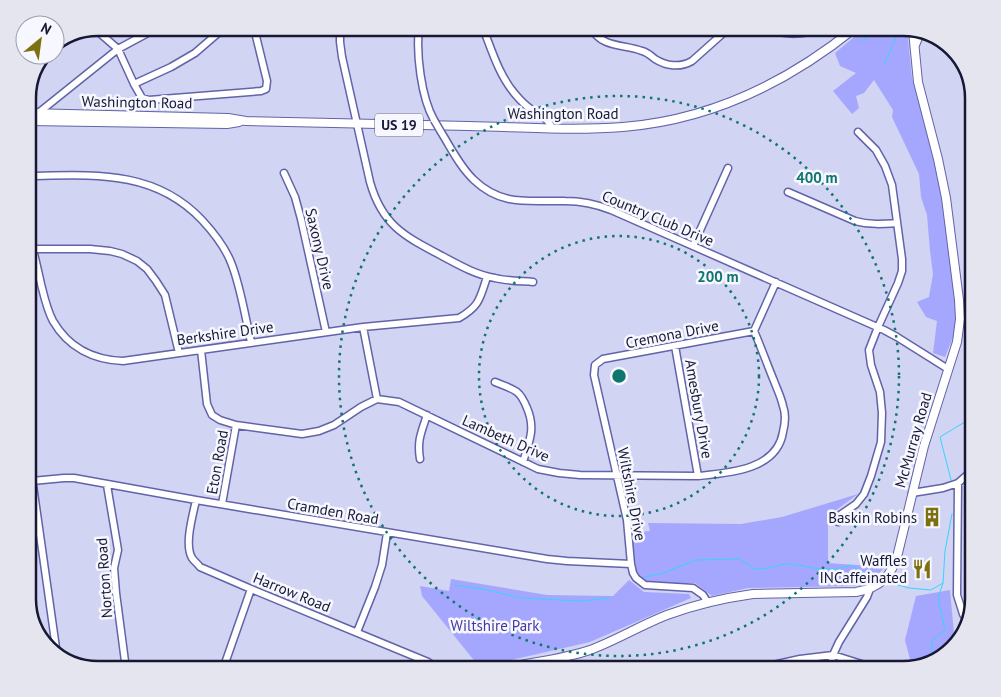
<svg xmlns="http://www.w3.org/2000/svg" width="1001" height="697" viewBox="0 0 1001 697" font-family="'PT Sans',sans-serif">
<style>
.green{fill:#a5a7fe}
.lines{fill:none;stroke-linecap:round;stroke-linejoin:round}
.stream{stroke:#3ad2fd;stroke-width:1}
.minor-casing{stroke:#6263a8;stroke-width:9}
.major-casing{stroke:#6263a8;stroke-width:10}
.minor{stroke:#fff;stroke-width:6}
.major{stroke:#fff;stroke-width:8}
.minor-bridge-casing{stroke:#6263a8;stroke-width:9;stroke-linecap:butt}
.minor-bridge{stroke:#fff;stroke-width:6}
.ring{fill:none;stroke:#0f766e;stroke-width:2.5;stroke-dasharray:2.5 5}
.labels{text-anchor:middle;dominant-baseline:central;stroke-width:5;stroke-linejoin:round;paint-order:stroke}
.shield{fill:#f6f7ff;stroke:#5b5b71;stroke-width:1}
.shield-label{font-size:14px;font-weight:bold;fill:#181834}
.street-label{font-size:15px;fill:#181834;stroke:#f6f7ff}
.poi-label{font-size:15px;fill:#181834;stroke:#f6f7ff;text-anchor:end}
.park-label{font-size:15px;fill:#42359f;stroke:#f6f7ff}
.rim{fill:none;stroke:#181834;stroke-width:2.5}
.centre{fill:#0f766e;stroke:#f6f7ff;stroke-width:2.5}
.ring-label{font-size:15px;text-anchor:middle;font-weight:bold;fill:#0f766e;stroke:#f6f7ff;stroke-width:5;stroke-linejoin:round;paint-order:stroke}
</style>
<rect width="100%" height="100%" fill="#d1d4f3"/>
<path class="green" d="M865,28H902L907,29L912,78L933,150L944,208L956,306V330L945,357L933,353L937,321L926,317L917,302L929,297L933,274L930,251L927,215L921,197L919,174L892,117L893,110L874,80L864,93L856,96L859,108L852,114L833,91L856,73L840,66L835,53Z
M858,494L828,516V563L885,567L871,581L854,586L748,588L712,596L695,583H651L641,579L636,570L631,520L637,521L639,532L650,531L648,523L741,524L782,517Z
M451,579L547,595L613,596L629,580L644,592L689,594L691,598L590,642L511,660V663L481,669L422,596L420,586L449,591Z
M950,590L955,644L934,662L912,667L905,640L916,596Z"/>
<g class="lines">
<path class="stream" d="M861,41L884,29L891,34L902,31
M884,64L898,33
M951,480L940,437L973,417
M644,577L664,573L695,560L739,559L755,569L769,568L784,564H792L819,569L842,568L850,565L876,580
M891,583L909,588L931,590L943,583
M455,585L482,589L522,598L580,601L610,598
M932,663V641L945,630L938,598L943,583L945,551L952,514"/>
<defs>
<path id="minor" d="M340,28V42L342,57L370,182C382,225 404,236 442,256C459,265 476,275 495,278C507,281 521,281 533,282
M419,28C416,53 421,97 434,120
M483,28C492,51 499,75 515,94C520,100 526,106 532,110C542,117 547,117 552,128
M591,28C602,48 623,44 642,51C647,52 651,56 655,59C666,66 680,68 692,61L729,28
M764,28C788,36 802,35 825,28
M95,29L118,49L134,84L142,98L149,100L261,91L266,89L267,81L254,28
M134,84L171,67L195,53L224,28
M37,114L118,49L157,28
M441,132C451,148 460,167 474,180C502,207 530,200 565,201C581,201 596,204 611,210L884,330L897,337L948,369
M284,173L295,197L301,219L326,332
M28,176C92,175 154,169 202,220C214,233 226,248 232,265C241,289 245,316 251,342
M788,192L855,221C869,225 883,224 897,223
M28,228C32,246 37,265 41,284C44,296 47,310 53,321C68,347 93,360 123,361L363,327L459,318C480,306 480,298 487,277
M693,246L728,168
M33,249H90L110,251L122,254L137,261L147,269L156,281L165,295L179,353
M363,327L377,399
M675,346L698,476
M201,350L207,404L212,415L220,420L236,425L302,434L319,431L334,425L361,407L377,399L399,402L538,469L559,473L580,475L698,476C729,473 777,470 783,432C785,424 786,414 783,406C781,397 777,389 774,381C767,364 761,347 754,331L776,282
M495,382C502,385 510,387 517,392C522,396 525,403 527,408C536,429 529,442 523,462
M28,450L57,655
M420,459C417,441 421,433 427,415
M32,481L64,478H74L196,500L547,559L567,561L631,564
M958,483L957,595L963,614L967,620
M107,485L118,550L114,568L116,593L126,669
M912,493L943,488L958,483L973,470
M196,500C193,515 184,544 192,558C194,561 197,563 200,567L251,589L428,662L438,669
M222,504L236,425
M838,522L840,515L856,504L864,494L871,476L881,442L882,413L880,392L871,365L869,350L878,327L898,283L902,271V259L892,185L885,166L876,150L858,132
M708,603L703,595L693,588L645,585L636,578L633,573L631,564L627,520L594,375L595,365L603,359L754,331
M357,632L375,587L382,565L387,533
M223,669L251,589
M755,669L800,659L833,655L868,666L873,669
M830,669L833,655L839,642L867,597L870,589"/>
<path id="major" d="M915,45L920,33
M28,113L228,118L246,121C320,123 394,125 468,126C520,127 572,131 623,127C711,120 787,83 855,28
M28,121L227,124L239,122
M500,669C530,662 561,660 590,650C617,640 641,625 667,615C694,605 724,598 753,594L856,592C880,588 892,576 898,553L924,446L957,342L960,319L959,300L946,198L938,159L918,82L913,31"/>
</defs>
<use href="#minor" class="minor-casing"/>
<use href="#major" class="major-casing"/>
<use href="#minor" class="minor"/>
<use href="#major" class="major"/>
<defs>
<path id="minor-bridge" d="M434,120L441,132"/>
</defs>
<use href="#minor-bridge" class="minor-bridge-casing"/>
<use href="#minor-bridge" class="minor-bridge"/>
</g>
<g class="ring">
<circle cx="619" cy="376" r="140"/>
<circle cx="619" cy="376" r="280"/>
</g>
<defs>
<symbol id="building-bare" viewBox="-9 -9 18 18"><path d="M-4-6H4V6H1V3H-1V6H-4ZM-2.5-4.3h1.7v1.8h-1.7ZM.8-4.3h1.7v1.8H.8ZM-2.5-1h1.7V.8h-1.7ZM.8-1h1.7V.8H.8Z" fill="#7c700f" stroke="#f6f7ff" stroke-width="2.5" paint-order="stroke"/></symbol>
<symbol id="restaurant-bare" viewBox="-9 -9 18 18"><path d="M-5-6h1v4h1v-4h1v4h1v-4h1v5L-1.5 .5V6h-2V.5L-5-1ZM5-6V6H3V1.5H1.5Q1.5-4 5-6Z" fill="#7c700f" stroke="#f6f7ff" stroke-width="2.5" paint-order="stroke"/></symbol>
</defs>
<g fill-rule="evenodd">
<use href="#building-bare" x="918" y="503" width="28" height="28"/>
<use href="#restaurant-bare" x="908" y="555" width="28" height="28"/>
</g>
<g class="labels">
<rect class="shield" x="375" y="113.5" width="48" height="23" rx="4"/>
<g class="shield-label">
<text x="399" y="125">US 19</text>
</g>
<g class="street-label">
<text transform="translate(137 102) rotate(1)">Washington Road</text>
<text x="563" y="113">Washington Road</text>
<text transform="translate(658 218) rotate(23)">Country Club Drive</text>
<text transform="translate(320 249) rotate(77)">Saxony Drive</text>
<text transform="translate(225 333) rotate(-8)">Berkshire Drive</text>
<text transform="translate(672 334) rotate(-11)">Cremona Drive</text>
<text transform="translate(699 409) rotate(80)">Amesbury Drive</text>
<text transform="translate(506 438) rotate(24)">Lambeth Drive</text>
<text transform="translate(913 440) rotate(-74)">McMurray Road</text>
<text transform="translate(217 462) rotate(-80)">Eton Road</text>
<text transform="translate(632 494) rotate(79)">Wiltshire Drive</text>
<text transform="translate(333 511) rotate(10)">Cramden Road</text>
<text transform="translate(104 578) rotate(-94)">Norton Road</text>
<text transform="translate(292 592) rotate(22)">Harrow Road</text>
</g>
<g class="poi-label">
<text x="917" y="517">Baskin Robins</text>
<text x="907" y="560">Waffles<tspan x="907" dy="17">INCaffeinated</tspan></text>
</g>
<g class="park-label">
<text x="495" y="625">Wiltshire Park</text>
</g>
</g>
<path d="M0 0H1001V697H0ZM98 36H903A62 62 0 0 1 965 98V599A62 62 0 0 1 903 661H98A62 62 0 0 1 36 599V98A62 62 0 0 1 98 36Z" fill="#e4e5ef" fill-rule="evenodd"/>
<path class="rim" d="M98 36H903A62 62 0 0 1 965 98V599A62 62 0 0 1 903 661H98A62 62 0 0 1 36 599V98A62 62 0 0 1 98 36Z"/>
<circle cx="619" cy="376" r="8" class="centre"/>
<g class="ring-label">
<text x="817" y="183">400 m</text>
<text x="718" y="282">200 m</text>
</g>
<g transform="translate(40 40) rotate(29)"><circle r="24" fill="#f6f7ff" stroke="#9d9eae"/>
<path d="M0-4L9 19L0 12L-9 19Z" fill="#7c700f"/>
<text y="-8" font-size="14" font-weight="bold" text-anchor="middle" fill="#181834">N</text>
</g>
</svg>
